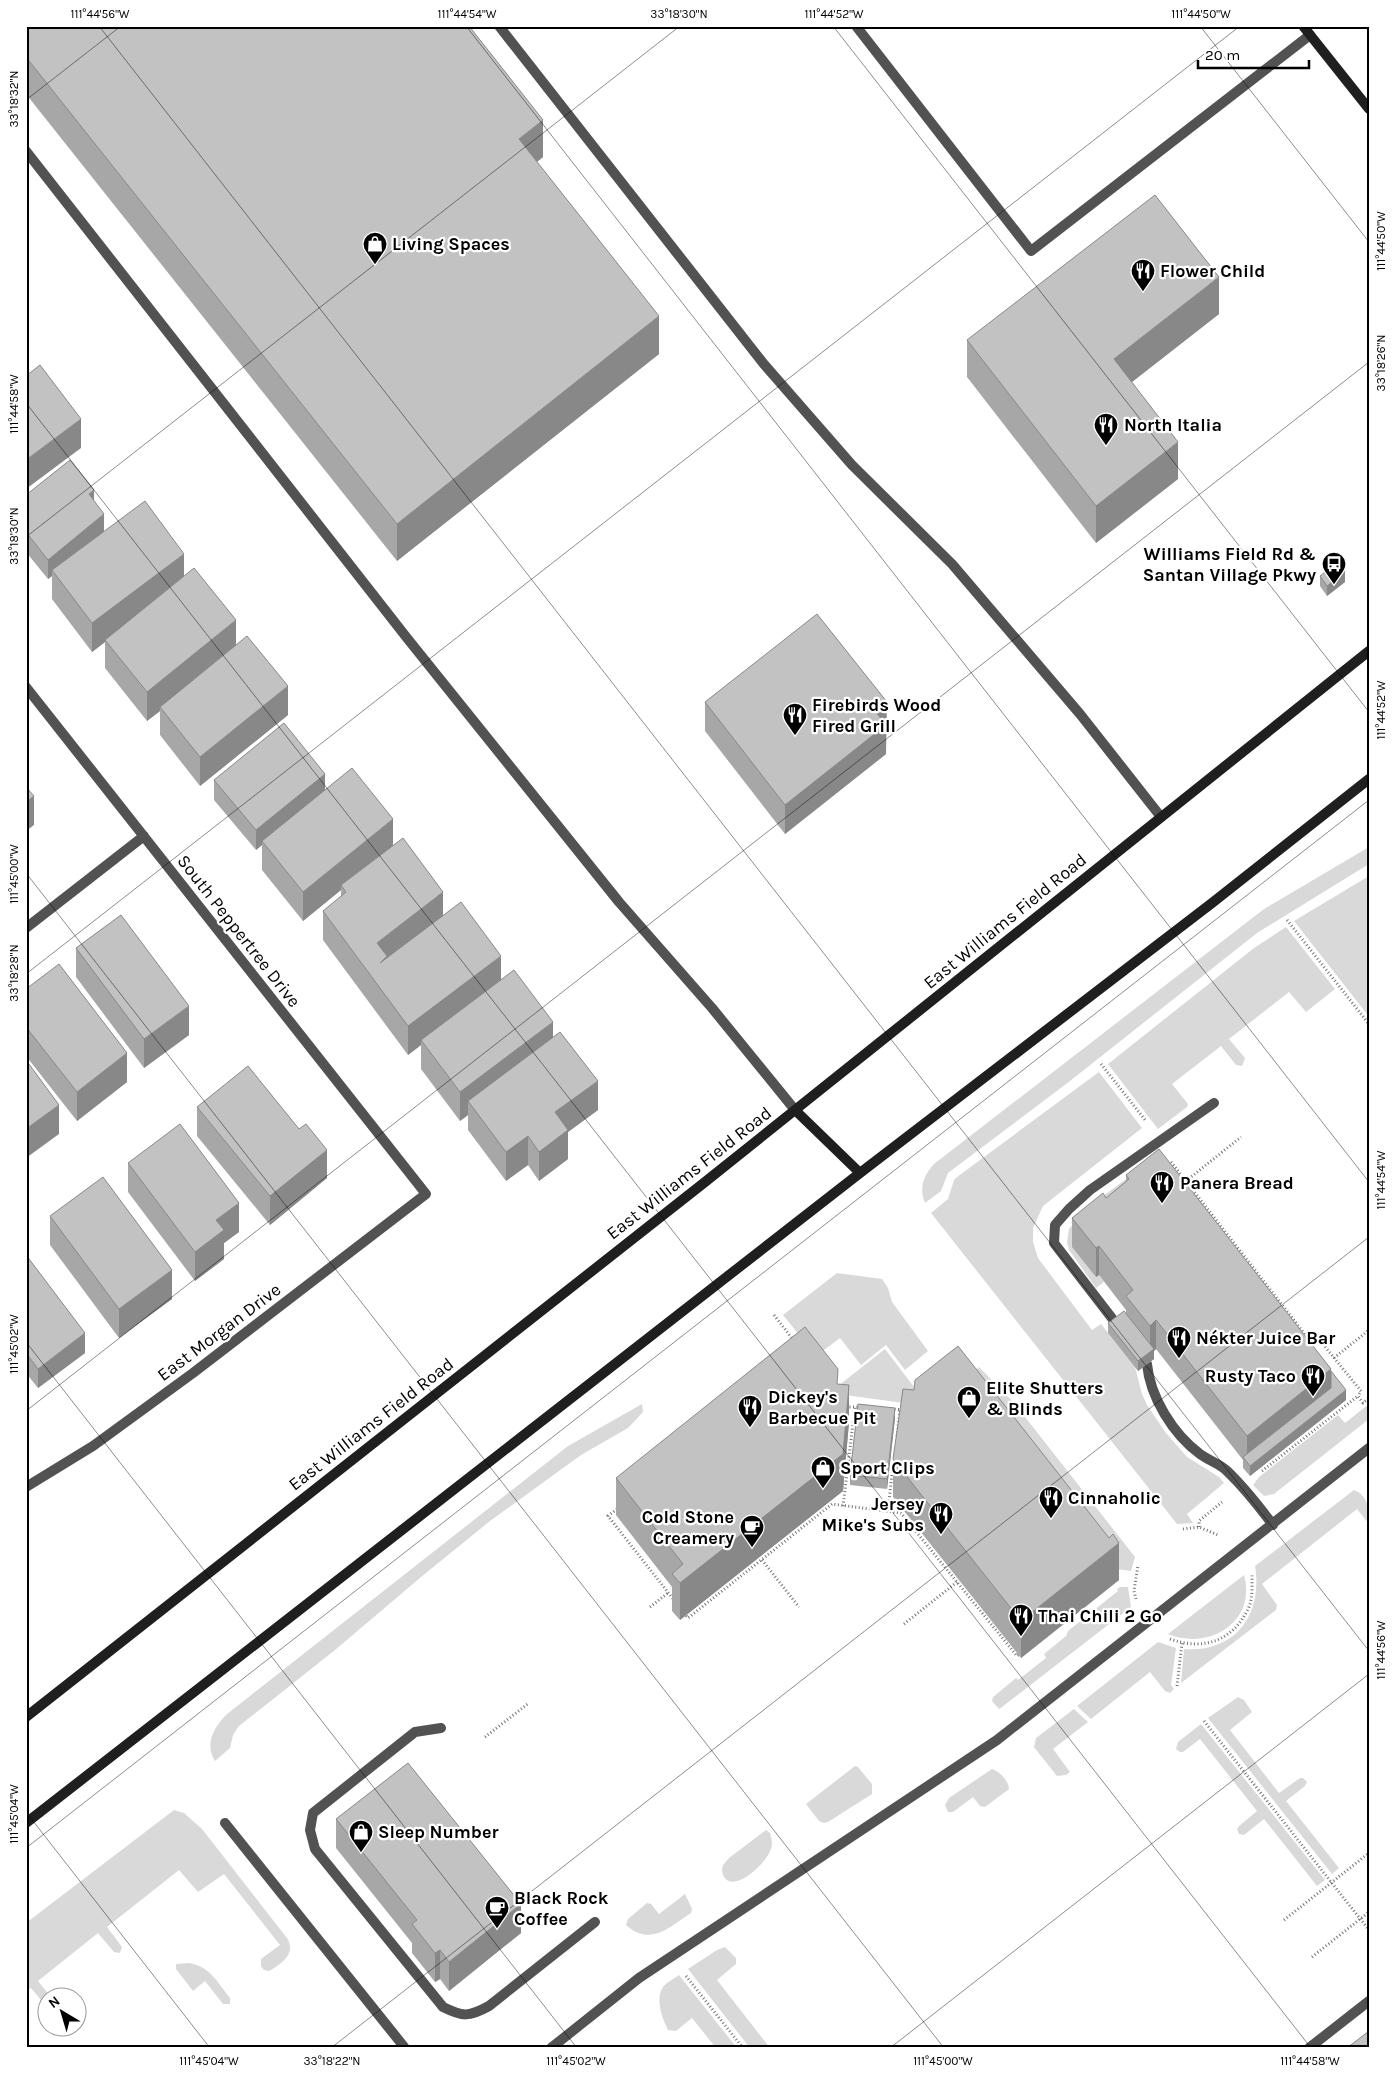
<svg xmlns="http://www.w3.org/2000/svg" width="1395" height="2074" viewBox="0 0 1395 2074" font-family="Karla,sans-serif">
<style>
.green{fill:#d9d9d9}
.lines{fill:none;stroke-linecap:round;stroke-linejoin:round}
.path{stroke:#747474;stroke-width:3;stroke-dasharray:1 2.5;stroke-linecap:butt}
.lane{stroke:#525252;stroke-width:10}
.street{stroke:#525252;stroke-width:10}
.secondary{stroke:#1f1f1f;stroke-width:10}
.wall{fill:#a7a7a7}
.shaded-wall{fill:#888}
.building{fill:#c2c2c2;stroke:#888}
.ticks{fill:none;stroke:#000;stroke-width:1;stroke-opacity:0.45}
.labels{text-anchor:middle;dominant-baseline:central;stroke-width:4.5;stroke-linejoin:round;paint-order:stroke}
.poi-label{font-size:18px;font-weight:bold;fill:#000;stroke:#fff;text-anchor:start}
.street-label{font-size:18px;fill:#000;stroke:#fff}
.neatline{fill:none;stroke:#000;stroke-width:2}
.ticks-label{font-size:12px;text-anchor:middle;fill:#000}
</style>
<rect width="100%" height="100%" fill="#fff"/>
<path class="green" d="M1369,847V864L1257,933L1070,1081L948,1173L941,1191L925,1203C919,1188 923,1176 934,1164L1264,909Z
M1369,876V1012L1367,1014L1294,921Z
M1286,927L1335,989L1306,1012L1289,992L1229,1039L1245,1058L1242,1066L1236,1065L1221,1046L1172,1084L1188,1104L1187,1107L1158,1129L1108,1064L1254,948Z
M1099,1072L1142,1128L1043,1206L1033,1228V1242L1038,1258L1092,1330L1101,1324L1135,1367L1142,1394L1147,1405L1166,1433L1187,1457L1219,1477L1224,1483L1187,1514L1193,1523L1177,1524L931,1213L948,1199L954,1180L957,1177Z
M1161,1153L1099,1275L1104,1282L1096,1288L1069,1250L1067,1242L1069,1229L1091,1205Z
M837,1273L882,1279L888,1288L892,1302L928,1351L905,1370L886,1345L861,1365L840,1338L816,1356L783,1315Z
M885,1349L921,1396L911,1404L845,1395L838,1386Z
M979,1367L1014,1403L1135,1557L1131,1571L1116,1569L965,1379Z
M642,1404L643,1412L628,1428L581,1455L490,1521L421,1577L335,1650L239,1726L233,1735L230,1748L215,1761C204,1744 214,1727 227,1714L568,1446Z
M1369,1404V1419L1274,1494L1264,1496L1253,1485L1259,1477L1338,1415L1345,1423Z
M1354,1490C1369,1496 1369,1510 1369,1524L1357,1509L1262,1584L1277,1605L1276,1610L1181,1683L1184,1649C1236,1653 1263,1614 1255,1566Z
M1244,1575C1257,1622 1209,1651 1168,1634Z
M1120,1587H1128L1131,1607L1002,1707L999,1709L992,1701L993,1697L1016,1678L1018,1680L1046,1658L1044,1654L1066,1636L1068,1631L1118,1591L1117,1589Z
M1158,1642L1176,1648L1171,1685L1174,1689L1170,1693L1165,1691L1150,1672L1091,1719L1077,1706Z
M1238,1697L1244,1700L1252,1712L1230,1730L1279,1793L1300,1778H1303L1307,1782L1305,1786L1286,1801L1339,1868L1332,1874L1208,1718Z
M1074,1709L1088,1722L1053,1749L1070,1772L1066,1775L1057,1776L1034,1747L1036,1738Z
M1201,1724L1325,1880L1317,1886L1264,1819L1244,1835L1239,1834L1237,1829L1239,1826L1257,1811L1200,1739L1183,1752H1180L1176,1749L1178,1742Z
M855,1766L858,1767L872,1784V1794L828,1822L824,1823L819,1821L806,1804Z
M992,1769C999,1771 1009,1781 1009,1789L985,1807L980,1806L973,1797L953,1812H948L945,1805L949,1798Z
M174,1810L184,1813L202,1829L287,1938C297,1954 281,1964 269,1971L264,1970L261,1966V1959L280,1945L224,1874L198,1892L179,1870L107,1927L122,1947L120,1953L114,1952L98,1933L38,1981L50,1996H48L47,2007L46,2006L31,1988L26,1991V1923Z
M766,1830L770,1833C771,1836 772,1841 772,1844C771,1863 726,1901 722,1870L723,1865L729,1858Z
M685,1894L692,1909L691,1913C669,1927 651,1947 626,1925L628,1919L647,1903L651,1904L659,1914Z
M725,1947L736,1958V1964L717,1980L770,2048H750L688,1969L717,1950Z
M188,1963C209,1965 218,1983 230,1998V2004H223L205,1981L193,1991L176,1969V1964Z
M679,1975L737,2048H716L692,2018L676,2031L668,2030C662,2018 655,1999 663,1987C667,1982 674,1979 679,1975Z"/>
<g class="lines">
<path class="path" d="M1287,920L1369,1024
M1101,1064L1146,1121
M1171,1162L1307,1337L1313,1332L1361,1391L1358,1396
M1186,1181L1241,1137
M774,1315L794,1341
M1334,1358L1369,1330
M846,1407H859
M891,1409L904,1410
M897,1436L900,1410
M1262,1471L1358,1396L1363,1403L1369,1398
M843,1506L855,1407
M617,1509L608,1516L674,1600
M888,1511L893,1464
M1199,1527V1521L1222,1502
M1183,1529L1199,1527L1218,1535
M762,1560L799,1607
M1136,1599L1134,1591L1138,1565
M650,1607L668,1593
M684,1613L688,1618L832,1504L901,1513L1017,1656L1021,1653
M904,1624L957,1582
M1170,1639C1203,1651 1233,1641 1248,1609C1253,1599 1252,1586 1252,1575
M1177,1686L1182,1643
M1204,1721L1369,1930
M485,1737L529,1703
M1284,1920L1369,1853
M1312,1957L1369,1912
M686,1976L743,2048"/>
<path class="lane" d="M499,26L763,363L852,465L952,564L1080,714L1161,817
M856,26L1031,251L1310,35
M26,151L407,638L619,902L712,1008L795,1110
M1118,1326L1054,1243L1055,1225L1069,1209L1090,1190L1214,1103
M1147,1364C1150,1397 1173,1434 1200,1454C1208,1460 1218,1463 1226,1470C1244,1487 1258,1505 1273,1525
M441,1728L415,1732L313,1813L310,1830L315,1849L443,2007C463,2017 469,2017 489,2006L595,1922
M225,1823L405,2048
M551,2048L639,1978L997,1740L1369,1448
M1309,2048L1369,2001"/>
<path class="street" d="M26,687L426,1194L193,1373L93,1446L26,1487
M26,928L144,836"/>
<path class="secondary" d="M1303,26L1369,109
M795,1110L860,1173
M26,1717L705,1182L1369,651
M26,1823L860,1173L1212,903L1369,779"/>
</g>
<path class="wall" d="M26,26L543,157L537,162L659,354L397,561L26,94Z
M1219,314L1132,382L1178,479L1096,543L967,377V340Z
M26,495L94,501L104,531L184,576L288,715L200,786L160,735V711L147,721L105,668V642L92,652L52,599V576L48,579L26,552Z
M1320,576L1345,582L1327,596L1320,586Z
M705,702L887,731L886,732V754L785,834L705,731Z
M214,780L325,790L393,845L443,915L553,1037L598,1110L568,1132V1159L539,1181L528,1165L506,1181L468,1130V1115L460,1121L421,1069V1045L408,1055L323,940V911L341,897V890L303,921L262,870V845L256,850L214,800Z
M76,948L189,1035L144,1068L76,977Z
M26,989L127,1082L77,1121L26,1056Z
M197,1107L299,1129L327,1178L270,1225L197,1136Z
M128,1163L239,1232L224,1243V1259L195,1281L128,1192Z
M1126,1175L1331,1371L1346,1400L1250,1476L1243,1468V1460L1156,1349L1154,1351V1359L1138,1371L1108,1333V1323L1126,1314V1310L1099,1275L1096,1277L1072,1247V1218L1106,1198L1126,1181Z
M50,1216L172,1299L119,1338L50,1245Z
M26,1255L85,1353L38,1388L26,1373Z
M838,1384L849,1422L843,1491L680,1620L672,1611V1587L616,1515V1478Z
M895,1418L887,1489L850,1485V1475Z
M893,1459L1119,1580L1021,1658L893,1497Z
M336,1819L521,1933L449,1991L440,1979L435,1982L412,1953V1943L336,1848Z"/>
<path class="shaded-wall" d="M543,120V157L519,176V139Z
M1219,277V314L1114,396V359Z
M659,316V354L397,561V524Z
M81,419V448L26,489V460Z
M1178,442V479L1096,543V506Z
M94,490V510L89,494Z
M104,514V534L52,570V576L48,579V560Z
M184,554V583L105,640V642L92,652V623Z
M1345,572V582L1327,596V586Z
M236,620V649L160,707V711L147,721V692Z
M288,686V715L200,786V757Z
M887,702L886,754L785,834V805L876,712Z
M325,774V793L262,841V845L256,850V830Z
M34,796V825L26,831V802Z
M393,819V848L341,885V890L303,921V892Z
M443,892V921L387,985L377,943Z
M501,956V984L421,1040V1045L408,1055V1026Z
M189,1006V1035L144,1068V1039Z
M553,1022V1051L468,1101V1115L460,1121V1092Z
M127,1053V1082L77,1121V1092Z
M598,1081V1110L568,1132V1159L539,1181V1152L555,1112Z
M59,1105V1134L26,1158V1129Z
M528,1136V1165L506,1181V1152Z
M327,1150V1178L270,1225V1196Z
M239,1203V1232L224,1243V1259L195,1281V1252L216,1220Z
M1099,1246V1275L1096,1277V1248Z
M172,1270V1299L119,1338V1309Z
M1156,1320V1349L1154,1351V1359L1138,1371V1361L1150,1352V1326Z
M85,1333V1353L38,1388V1369Z
M1331,1369V1398L1247,1462V1436Z
M849,1385V1422L843,1491L680,1620V1583Z
M1346,1390V1400L1250,1476V1466Z
M895,1408V1418L887,1489V1479Z
M1119,1543V1580L1021,1658V1621Z
M521,1904V1933L449,1991V1962Z
M440,1950V1979L435,1982V1953Z"/>
<path class="building" d="M26,26H469L543,120L519,139L659,316L397,524L26,57Z
M1155,195L1219,277L1114,359L1178,442L1096,506L967,340Z
M40,365L81,419L26,460V376Z
M70,460L94,490L89,494L104,514L48,560L26,532V495Z
M145,501L184,554L92,623L52,570Z
M1338,562L1345,572L1327,586L1320,576Z
M194,568L236,620L147,692L105,640Z
M817,614L887,702L876,712L886,725L785,805L705,702Z
M247,636L288,686L200,757L160,707Z
M284,723L325,774L256,830L214,780Z
M352,768L393,819L303,892L262,841Z
M26,787L34,796L26,802Z
M403,838L443,892L377,943L387,956L380,963L461,902L501,956L408,1026L323,911L346,892L341,885Z
M121,915L189,1006L144,1039L76,948Z
M59,964L127,1053L77,1092L26,1027V989Z
M514,970L553,1022L460,1092L421,1040Z
M560,1032L598,1081L555,1112L568,1130L539,1152L528,1136L506,1152L468,1101Z
M26,1060L59,1105L26,1129Z
M248,1066L299,1129L306,1124L327,1150L270,1196L197,1107Z
M180,1124L239,1203L216,1220L224,1230L195,1252L128,1163Z
M1159,1149L1331,1369L1247,1436L1156,1320L1150,1326L1126,1296L1133,1290L1099,1246L1096,1248L1072,1218L1103,1193L1106,1198L1129,1179L1126,1175Z
M103,1177L172,1270L119,1309L50,1216Z
M26,1255L85,1333L38,1369L26,1353Z
M1124,1311L1154,1349L1138,1361L1108,1323Z
M805,1327L838,1369L837,1384L849,1385L843,1454L680,1583L672,1574L683,1564L616,1478Z
M958,1346L1109,1538L1113,1534L1119,1543L1021,1621L893,1459L903,1389L914,1390L915,1380Z
M1331,1371L1346,1390L1250,1466L1243,1457L1331,1388Z
M858,1404L895,1408L887,1479L850,1475Z
M408,1763L521,1904L449,1962L440,1950L435,1953L412,1924L417,1920L336,1819Z
M1369,2031V2048H1347Z"/>
<path class="ticks" d="M99,26L1369,1651M466,26L1369,1182M833,26L1369,712M1200,26L1369,242M26,100L121,26M26,403L1311,2048M26,537L680,26M26,873L944,2048M26,974L1240,26M26,1342L577,2048M26,1411L1369,362M26,1812L210,2048M26,1848L1369,800M331,2048L1369,1237M890,2048L1369,1674"/>
<defs>
<symbol id="shop-pin" viewBox="-11 -11 22 30"><path d="M0 17L-7.5 6A9.5 9.5 0 1 1 7.5 6Z" fill="#000" stroke="#fff"/><path d="M-5-2.5h2.3a2.7 3.5 0 0 1 5.4 0H5L5.5 6h-11ZM-1.5-2.5h3a1.5 2.3 0 0 0-3 0Z" fill="#fff"/></symbol>
<symbol id="restaurant-pin" viewBox="-11 -11 22 30"><path d="M0 17L-7.5 6A9.5 9.5 0 1 1 7.5 6Z" fill="#000" stroke="#fff"/><path d="M-5-6h1v4h1v-4h1v4h1v-4h1v5L-1.5 .5V6h-2V.5L-5-1ZM5-6V6H3V1.5H1.5Q1.5-4 5-6Z" fill="#fff"/></symbol>
<symbol id="bus-pin" viewBox="-11 -11 22 30"><path d="M0 17L-7.5 6A9.5 9.5 0 1 1 7.5 6Z" fill="#000" stroke="#fff"/><path d="M-5-6H5V4H4V6H2V4H-2V6H-4V4H-5ZM-3.5-4V0h7V-4ZM-3.5 1.2v1.5H-2V1.2ZM2 1.2v1.5H3.5V1.2Z" fill="#fff"/></symbol>
<symbol id="cafe-pin" viewBox="-11 -11 22 30"><path d="M0 17L-7.5 6A9.5 9.5 0 1 1 7.5 6Z" fill="#000" stroke="#fff"/><path d="M-5.5-4.5H6V0H3Q3 3.5 0 3.5H-2.5Q-5.5 3.5-5.5 0ZM3-3.2v2h1.7v-2ZM-6 4.5H4V6H-6Z" fill="#fff"/></symbol>
</defs>
<g fill-rule="evenodd">
<use href="#shop-pin" x="361" y="230" width="28" height="38"/>
<use href="#restaurant-pin" x="1129" y="257" width="28" height="38"/>
<use href="#restaurant-pin" x="1092" y="411" width="28" height="38"/>
<use href="#bus-pin" x="1320" y="550" width="28" height="38"/>
<use href="#restaurant-pin" x="781" y="701" width="28" height="38"/>
<use href="#restaurant-pin" x="1148" y="1169" width="28" height="38"/>
<use href="#restaurant-pin" x="1165" y="1324" width="28" height="38"/>
<use href="#restaurant-pin" x="1299" y="1362" width="28" height="38"/>
<use href="#shop-pin" x="955" y="1384" width="28" height="38"/>
<use href="#restaurant-pin" x="736" y="1393" width="28" height="38"/>
<use href="#shop-pin" x="809" y="1454" width="28" height="38"/>
<use href="#restaurant-pin" x="1037" y="1484" width="28" height="38"/>
<use href="#restaurant-pin" x="927" y="1500" width="28" height="38"/>
<use href="#cafe-pin" x="738" y="1513" width="28" height="38"/>
<use href="#restaurant-pin" x="1007" y="1602" width="28" height="38"/>
<use href="#shop-pin" x="347" y="1818" width="28" height="38"/>
<use href="#cafe-pin" x="483" y="1894" width="28" height="38"/>
</g>
<g class="labels">
<g class="poi-label">
<text x="392" y="244">Living Spaces</text>
<text x="1160" y="271">Flower Child</text>
<text x="1124" y="425">North Italia</text>
<text x="1316" y="554" text-anchor="end">Williams Field Rd &amp;<tspan x="1316" dy="21">Santan Village Pkwy</tspan></text>
<text x="812" y="705">Firebirds Wood<tspan x="812" dy="21">Fired Grill</tspan></text>
<text x="1180" y="1183">Panera Bread</text>
<text x="1196" y="1338">Nékter Juice Bar</text>
<text x="1296" y="1376" text-anchor="end">Rusty Taco</text>
<text x="986" y="1388">Elite Shutters<tspan x="986" dy="21">&amp; Blinds</tspan></text>
<text x="768" y="1397">Dickey's<tspan x="768" dy="21">Barbecue Pit</tspan></text>
<text x="840" y="1468">Sport Clips</text>
<text x="1068" y="1498">Cinnaholic</text>
<text x="924" y="1504" text-anchor="end">Jersey<tspan x="924" dy="21">Mike's Subs</tspan></text>
<text x="734" y="1517" text-anchor="end">Cold Stone<tspan x="734" dy="21">Creamery</tspan></text>
<text x="1038" y="1616">Thai Chili 2 Go</text>
<text x="378" y="1832">Sleep Number</text>
<text x="514" y="1898">Black Rock<tspan x="514" dy="21">Coffee</tspan></text>
</g>
<g class="street-label">
<text transform="translate(1005 921) rotate(-39)">East Williams Field Road</text>
<text transform="translate(239 931) rotate(52)">South Peppertree Drive</text>
<text transform="translate(689 1173) rotate(-38)">East Williams Field Road</text>
<text transform="translate(219 1332) rotate(-37)">East Morgan Drive</text>
<text transform="translate(371 1424) rotate(-38)">East Williams Field Road</text>
</g>
</g>
<rect width="1395" height="2074" fill="none" stroke="#ffffff" stroke-width="55"/>
<g transform="translate(62 2012) rotate(322)"><circle r="24" fill="#ffffff" stroke="#999999"/>
<path d="M0-4L9 19L0 12L-9 19Z" fill="#000000"/>
<text y="-8" font-size="14" font-weight="bold" text-anchor="middle" fill="#000000">N</text>
</g>
<path d="M1198 60v8h111v-8" fill="none" stroke="#000000" stroke-width="2.5"/>
<text x="1205" y="60" font-size="15" fill="#000000" stroke="#ffffff" stroke-width="4" paint-order="stroke">20 m</text>
<rect x="28" y="28" width="1340" height="2018" class="neatline"/>
<g class="ticks-label">
<text x="100" y="18">111°44'56"W</text>
<text x="467" y="18">111°44'54"W</text>
<text x="679" y="18">33°18'30"N</text>
<text x="834" y="18">111°44'52"W</text>
<text x="1201" y="18">111°44'50"W</text>
<text transform="translate(14 99) rotate(-90)" y="4">33°18'32"N</text>
<text transform="translate(1381 241) rotate(-90)" y="4">111°44'50"W</text>
<text transform="translate(1381 363) rotate(-90)" y="4">33°18'26"N</text>
<text transform="translate(14 404) rotate(-90)" y="4">111°44'58"W</text>
<text transform="translate(14 536) rotate(-90)" y="4">33°18'30"N</text>
<text transform="translate(1381 710) rotate(-90)" y="4">111°44'52"W</text>
<text transform="translate(14 874) rotate(-90)" y="4">111°45'00"W</text>
<text transform="translate(14 973) rotate(-90)" y="4">33°18'28"N</text>
<text transform="translate(1381 1180) rotate(-90)" y="4">111°44'54"W</text>
<text transform="translate(14 1344) rotate(-90)" y="4">111°45'02"W</text>
<text transform="translate(1381 1650) rotate(-90)" y="4">111°44'56"W</text>
<text transform="translate(14 1814) rotate(-90)" y="4">111°45'04"W</text>
<text x="209" y="2065">111°45'04"W</text>
<text x="332" y="2065">33°18'22"N</text>
<text x="576" y="2065">111°45'02"W</text>
<text x="943" y="2065">111°45'00"W</text>
<text x="1310" y="2065">111°44'58"W</text>
</g>
</svg>
